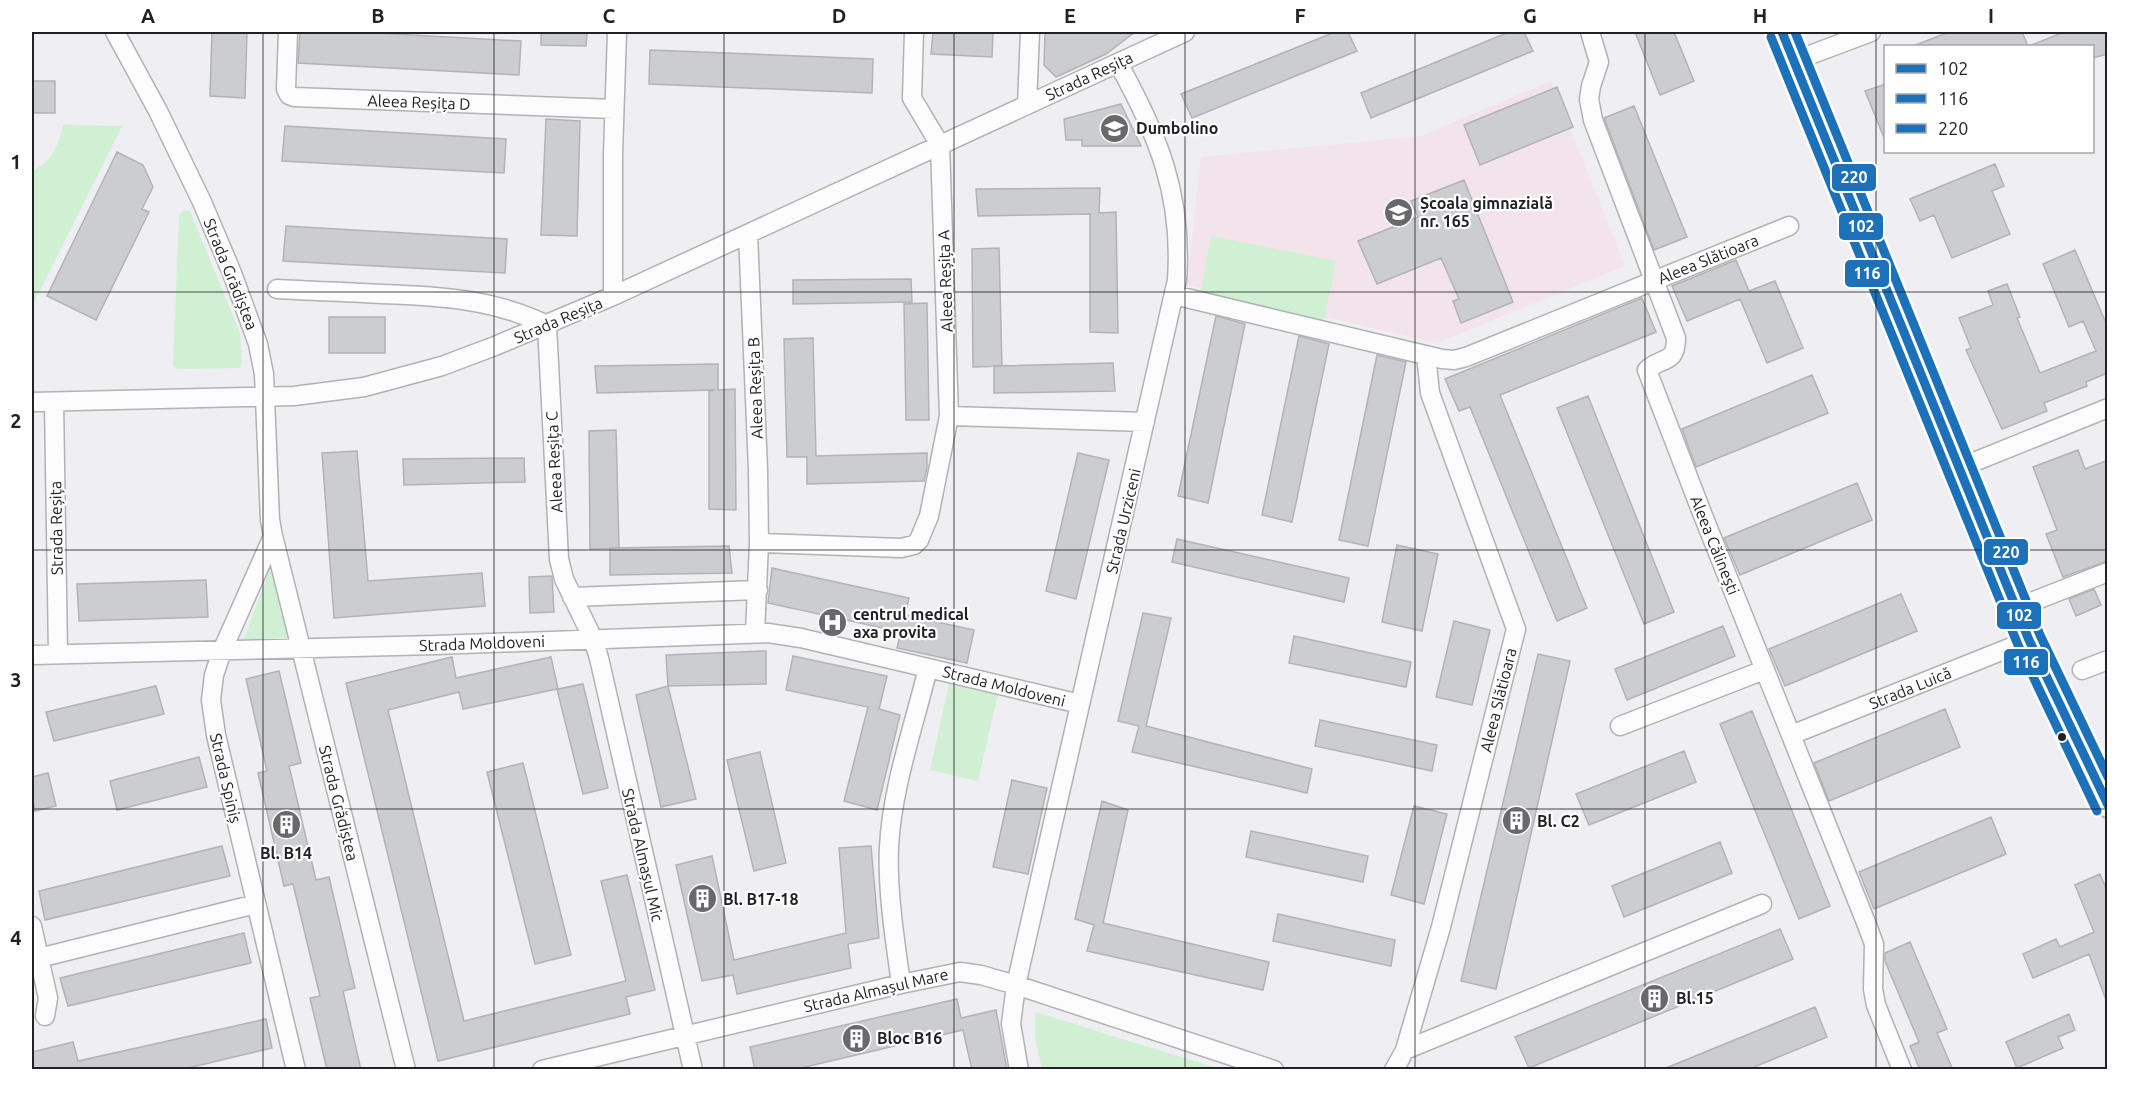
<svg xmlns="http://www.w3.org/2000/svg" width="2139" height="1101" viewBox="0 0 2139 1101" font-family="Ubuntu,sans-serif">
<style>
.education{fill:#f2e4ea}
.green{fill:#d0f0d4}
.building{fill:#cccdd1;stroke:#b3b3b7;stroke-width:1.5}
.lines{fill:none;stroke-linecap:round;stroke-linejoin:round}
.minor-casing{stroke:#b2b2b5;stroke-width:21}
.major-casing{stroke:#acb8b7;stroke-width:26}
.minor{stroke:#fcfcfd;stroke-width:18}
.major{stroke:#eaf1ef;stroke-width:22}
.bus-1-casing{stroke:#fff;stroke-width:14}
.bus-2-casing{stroke:#fff;stroke-width:14}
.bus-3-casing{stroke:#fff;stroke-width:14}
.bus-1{stroke:#1d71b8;stroke-width:9}
.bus-2{stroke:#1d71b8;stroke-width:9}
.bus-3{stroke:#1d71b8;stroke-width:9}
.grid{fill:none;stroke:#222225;stroke-width:1.5;stroke-opacity:0.55}
.bus-dot{fill:#222225;stroke:#fff;stroke-width:2}
.labels{text-anchor:middle;dominant-baseline:central;stroke-width:4.5;stroke-linejoin:round;paint-order:stroke}
.street-label{font-size:16px;fill:#222225;stroke:#fff}
.poi-label{font-size:16px;font-weight:bold;fill:#222225;stroke:#fff;text-anchor:start}
.line-badge{stroke:#fff;stroke-width:2}
.badge-label{font-size:16px;text-anchor:middle;font-weight:bold;fill:#fff}
.neatline{fill:none;stroke:#222225;stroke-width:2}
.grid-label{font-size:20px;text-anchor:middle;font-weight:bold;fill:#222225}
</style>
<rect width="100%" height="100%" fill="#eeeef3"/>
<path class="education" d="M1551,81L1625,266L1437,343L1187,285L1201,157L1421,136Z"/>
<path class="green" d="M63,125L122,126L34,303H32V171C51,163 59,145 63,125Z
M184,210L190,211L240,333L242,361L240,368L176,369L173,365L179,215Z
M1211,236L1336,261L1324,321L1200,296Z
M273,561L290,638L244,639Z
M949,684L998,694L978,781L930,770Z
M1035,1012L1220,1069H1042L1035,1038Z"/>
<path class="building" d="M212,32H247L245,98L210,96Z
M300,32H358L521,41L519,75L298,63Z
M541,32H587L586,46L541,45Z
M933,32H993L992,57L931,54Z
M1045,32H1135L1106,54L1056,77L1044,65Z
M1335,32H1348L1357,51L1192,118L1181,94Z
M1509,32H1524L1533,51L1371,118L1361,93Z
M1635,32H1674L1694,81L1660,95Z
M1949,32H2022L2028,46H1913Z
M2064,32H2108V54L2092,58V46H2029Z
M650,50L873,59L872,93L649,84Z
M32,81H55V113H32Z
M1886,84V140H1885L1865,91Z
M1557,87L1573,127L1480,165L1464,125Z
M1121,104L1141,146H1082V140H1066L1064,119Z
M1634,106L1687,237L1654,250L1604,118Z
M546,119L580,121L577,236L541,235Z
M285,126L506,139L504,173L282,161Z
M117,152L143,165L153,187L142,209L149,212L96,320L47,296Z
M1995,164L2004,186L1992,191L2010,234L1952,258L1934,215L1920,221L1910,199Z
M1464,180L1513,302L1461,323L1453,301L1459,299L1441,258L1377,284L1358,241L1418,217L1411,201Z
M1100,188L1099,213L1116,212L1118,333L1090,332V214L978,216L976,189Z
M286,226L507,239L505,273L283,261Z
M999,248L1002,366L973,367L972,249Z
M2075,250L2108,328V378L2105,374L2086,382L2087,386L2044,403L2047,411L2002,429L1966,350L1971,348L1959,318L1993,305L1988,291L2007,284L2020,317L2017,318L2040,373L2096,351L2083,321L2069,327L2043,264Z
M1736,260L1749,291L1775,281L1803,348L1767,363L1740,299L1687,321L1672,286Z
M911,279L912,302L793,304V280Z
M1642,298L1656,332L1500,395L1587,608L1557,621L1470,407L1459,411L1445,379Z
M927,303L929,420H906L904,304Z
M1216,316L1245,324L1208,503L1178,496Z
M329,317H385V353H329Z
M1299,336L1329,344L1292,522L1262,515Z
M813,338L816,456L927,453V468L924,481L807,484V457H787L784,339Z
M1377,355L1406,362L1368,546L1339,540Z
M1113,363L1115,391L994,393V366Z
M718,364V390L735,389L736,510L709,509V391L715,390L597,393L595,366Z
M1812,375L1828,413L1696,467L1682,429Z
M1588,396L1674,612L1644,624L1557,408Z
M616,430L619,548L590,549L589,431Z
M2078,450L2085,469L2108,460V561L2063,577L2046,534L2057,530L2033,467Z
M357,451L368,581L482,573L485,606L334,618L322,453Z
M1078,453L1109,460L1076,599L1046,591Z
M524,458L525,482L404,485L403,459Z
M1857,483L1872,520L1740,575L1724,538Z
M1177,539L1349,578L1344,602L1172,562Z
M1397,545L1438,554L1422,631L1382,622Z
M729,546L732,573L610,575V548Z
M772,568L909,598L905,615L974,630L967,663L897,648L901,632L768,603Z
M552,576L554,612L530,613L529,577Z
M206,580L208,617L79,621L77,584Z
M2094,589L2101,605L2076,616L2069,599Z
M1901,594L1917,631L1785,686L1769,649Z
M1143,613L1171,618L1146,726L1312,769L1307,793L1132,752L1139,726L1118,721Z
M1454,621L1490,630L1472,705L1436,697Z
M1723,626L1735,656L1627,700L1615,669Z
M1294,636L1411,662L1406,687L1289,663Z
M766,651V684L668,686L666,655Z
M1538,654L1570,661L1496,989L1461,981Z
M793,656L887,676L879,709L900,715L877,810L844,801L868,707L786,690Z
M452,657L456,678L551,657L558,689L583,684L608,788L583,794L557,689L463,709L459,692L388,710L464,1021L626,981L601,881L627,875L655,990L626,997L630,1014L438,1061L346,683Z
M279,671L301,763L289,766L316,880L329,877L355,988L343,991L361,1070H327L310,998L320,996L293,884L284,886L258,773L267,771L246,679Z
M156,686L164,714L54,741L46,712Z
M668,686L696,799L661,807L636,695Z
M1945,709L1960,747L1829,801L1814,763Z
M1752,711L1830,906L1799,919L1720,724Z
M1320,720L1437,745L1432,771L1315,746Z
M1684,751L1696,782L1589,825L1576,794Z
M760,752L786,863L754,871L727,760Z
M199,757L207,787L117,810L110,781Z
M523,763L571,955L535,964L487,772Z
M48,773L56,806L35,811L32,796V777Z
M1012,780L1047,788L1028,874L993,867Z
M1102,801L1128,810L1103,923L1269,962L1263,990L1087,951L1094,925L1075,919Z
M1414,806L1447,814L1424,904L1391,895Z
M1991,817L2006,854L1874,909L1859,872Z
M1251,831L1368,856L1363,882L1246,857Z
M1720,842L1732,873L1624,917L1612,886Z
M222,846L230,876L45,920L39,891Z
M871,846L879,938L848,944L851,968L737,994L733,975L702,981L676,865L712,856L734,960L846,933L839,848Z
M2100,874L2108,893L2106,1000L2089,954L2033,978L2023,954L2056,939L2060,947L2094,932L2075,885Z
M1278,914L1395,940L1391,966L1273,941Z
M1780,929L1793,959L1529,1068L1515,1037Z
M244,933L251,963L68,1006L60,978Z
M1910,942L1947,1029L1937,1033L1953,1070H1920L1910,1046L1919,1042L1885,961V953Z
M957,999L961,1018L996,1010L1007,1070H972L963,1030L792,1070H755L750,1047Z
M1815,1007L1827,1037L1747,1070H1661Z
M2069,1014L2075,1030L2058,1037L2063,1048L2017,1068L2006,1042Z
M266,1019L272,1048L180,1070H32V1052L73,1042L78,1061Z"/>
<g class="lines">
<defs>
<path id="minor" d="M115,32L158,111L202,202L232,273L258,344L264,374L270,520L273,536L406,1070
M288,32L286,89L289,95L294,97L614,109
M1590,32L1599,62L1591,86L1589,99L1593,120L1676,338C1676,365 1662,356 1647,370L1702,513L1867,925L1874,944L1873,989L1876,1005L1902,1070
M1794,61L1871,32
M1027,105L1030,32
M748,234L758,470L759,543L755,633
M277,289C312,291 347,292 382,294C439,296 494,299 547,325L559,559L564,579L593,639L599,658L693,1070
M1174,295L1442,359L1454,360L1466,357L1789,226
M613,296V154L617,32
M32,402L294,396L364,387L442,366L495,346L613,296L1185,32
M54,402L58,654
M949,416L1145,422
M1959,468L2108,408
M273,536L222,651L214,675L211,700L216,735L296,1070
M759,543L901,548L914,545L919,540L929,516L949,416L940,145L912,98L914,32
M572,597L758,590
M2016,608L2108,572
M32,655L436,645L768,633L801,638L1080,704
M2082,670L2108,660
M1620,726L1764,670
M1791,735L2029,640
M32,926L48,998L45,1016
M39,958L256,904
M901,984C895,940 887,891 889,847C892,787 914,726 928,668
M1405,1050L1762,904
M542,1070L901,984L960,972L981,975L1016,985L1274,1070
M1019,1070L1011,1024L1016,985L1177,280C1183,195 1158,135 1118,63
M1394,1070L1405,1050L1441,927L1516,629L1430,393L1426,355"/>
<path id="major" d="M1782,32L2029,640L2108,806"/>
</defs>
<use href="#minor" class="minor-casing"/>
<use href="#major" class="major-casing"/>
<use href="#minor" class="minor"/>
<use href="#major" class="major"/>
<defs>
<path id="bus-1" d="M1782,32L2029,640L2108,805"/>
<path id="bus-2" d="M1771,37L2018,645L2097,811"/>
<path id="bus-3" d="M1795,32L2040,635L2108,777"/>
</defs>
<use href="#bus-1" class="bus-1-casing"/>
<use href="#bus-2" class="bus-2-casing"/>
<use href="#bus-3" class="bus-3-casing"/>
<use href="#bus-1" class="bus-1"/>
<use href="#bus-2" class="bus-2"/>
<use href="#bus-3" class="bus-3"/>
</g>
<path class="grid" d="M263,32V1070M494,32V1070M724,32V1070M954,32V1070M1185,32V1070M1415,32V1070M1645,32V1070M1876,32V1070M32,292H2108M32,550H2108M32,809H2108"/>
<defs>
<symbol id="school-disc" viewBox="-11 -11 22 22"><circle r="9.5" fill="#69696d" stroke="#fff"/><path d="M0-5L7-2L0 1L-7-2ZM-4 1L0 2.5L4 1V4Q0 6-4 4Z" fill="#fff"/></symbol>
<symbol id="hospital-disc" viewBox="-11 -11 22 22"><circle r="9.5" fill="#69696d" stroke="#fff"/><path d="M-5-5h3v3.5h4V-5h3V5h-3V1.5h-4V5h-3Z" fill="#fff"/></symbol>
<symbol id="building-disc" viewBox="-11 -11 22 22"><circle r="9.5" fill="#69696d" stroke="#fff"/><path d="M-4-6H4V6H1V3H-1V6H-4ZM-2.5-4.3h1.7v1.8h-1.7ZM.8-4.3h1.7v1.8H.8ZM-2.5-1h1.7V.8h-1.7ZM.8-1h1.7V.8H.8Z" fill="#fff"/></symbol>
</defs>
<g fill-rule="evenodd">
<use href="#school-disc" x="1098" y="112" width="33" height="33"/>
<use href="#school-disc" x="1382" y="196" width="33" height="33"/>
<use href="#hospital-disc" x="816" y="606" width="33" height="33"/>
<use href="#building-disc" x="1500" y="804" width="33" height="33"/>
<use href="#building-disc" x="270" y="808" width="33" height="33"/>
<use href="#building-disc" x="686" y="882" width="33" height="33"/>
<use href="#building-disc" x="1638" y="982" width="33" height="33"/>
<use href="#building-disc" x="840" y="1022" width="33" height="33"/>
</g>
<circle class="bus-dot" cx="2062" cy="737" r="5"/>
<g class="labels">
<g class="street-label">
<text transform="translate(1089 76) rotate(-25)">Strada Reșița</text>
<text transform="translate(419 102) rotate(2)">Aleea Reșița D</text>
<text transform="translate(1708 259) rotate(-22)">Aleea Slătioara</text>
<text transform="translate(231 274) rotate(68)">Strada Grădiștea</text>
<text transform="translate(945 281) rotate(-92)">Aleea Reșița A</text>
<text transform="translate(558 320) rotate(-23)">Strada Reșița</text>
<text transform="translate(755 388) rotate(-92)">Aleea Reșița B</text>
<text transform="translate(554 462) rotate(-93)">Aleea Reșița C</text>
<text transform="translate(1123 521) rotate(-77)">Strada Urziceni</text>
<text transform="translate(56 528) rotate(-91)">Strada Reșița</text>
<text transform="translate(1715 545) rotate(68)">Aleea Călinești</text>
<text transform="translate(482 643) rotate(-2)">Strada Moldoveni</text>
<text transform="translate(1004 686) rotate(14)">Strada Moldoveni</text>
<text transform="translate(1910 688) rotate(-22)">Strada Luică</text>
<text transform="translate(1498 700) rotate(-76)">Aleea Slătioara</text>
<text transform="translate(226 778) rotate(77)">Strada Spiniș</text>
<text transform="translate(339 803) rotate(76)">Strada Grădiștea</text>
<text transform="translate(643 855) rotate(77)">Strada Almașul Mic</text>
<text transform="translate(876 990) rotate(-13)">Strada Almașul Mare</text>
</g>
<g class="poi-label">
<text x="1136" y="128">Dumbolino</text>
<text x="1420" y="203">Școala gimnazială<tspan x="1420" dy="18">nr. 165</tspan></text>
<text x="853" y="614">centrul medical<tspan x="853" dy="18">axa provita</tspan></text>
<text x="1537" y="821">Bl. C2</text>
<text x="286" y="853" text-anchor="middle">Bl. B14</text>
<text x="723" y="899">Bl. B17-18</text>
<text x="1676" y="998">Bl.15</text>
<text x="877" y="1038">Bloc B16</text>
</g>
</g>
<g class="line-badge">
<rect x="1831" y="163" width="46" height="29" rx="6" fill="#1d71b8"/>
<rect x="1838" y="212" width="46" height="29" rx="6" fill="#1d71b8"/>
<rect x="1844" y="259" width="46" height="29" rx="6" fill="#1d71b8"/>
<rect x="1983" y="538" width="46" height="28" rx="6" fill="#1d71b8"/>
<rect x="1996" y="601" width="46" height="29" rx="6" fill="#1d71b8"/>
<rect x="2003" y="648" width="46" height="28" rx="6" fill="#1d71b8"/>
</g>
<g class="badge-label">
<text x="1854" y="183">220</text>
<text x="1861" y="232">102</text>
<text x="1867" y="279">116</text>
<text x="2006" y="558">220</text>
<text x="2019" y="621">102</text>
<text x="2026" y="668">116</text>
</g>
<rect width="2139" height="1101" fill="none" stroke="#ffffff" stroke-width="66"/>
<rect x="1884" y="45" width="210" height="108" fill="#ffffff" stroke="#a7a7a8" stroke-width="1.5"/>
<rect x="1896" y="64" width="30" height="9" fill="#1d71b8" stroke="#a7a7a8" stroke-width="1.5"/>
<text x="1938" y="75" font-size="18" fill="#222225">102</text>
<rect x="1896" y="94" width="30" height="9" fill="#1d71b8" stroke="#a7a7a8" stroke-width="1.5"/>
<text x="1938" y="105" font-size="18" fill="#222225">116</text>
<rect x="1896" y="124" width="30" height="9" fill="#1d71b8" stroke="#a7a7a8" stroke-width="1.5"/>
<text x="1938" y="135" font-size="18" fill="#222225">220</text>
<rect x="33" y="33" width="2073" height="1035" class="neatline"/>
<g class="grid-label">
<text x="148" y="23">A</text>
<text x="378" y="23">B</text>
<text x="609" y="23">C</text>
<text x="839" y="23">D</text>
<text x="1070" y="23">E</text>
<text x="1300" y="23">F</text>
<text x="1530" y="23">G</text>
<text x="1760" y="23">H</text>
<text x="1991" y="23">I</text>
<text x="16" y="169">1</text>
<text x="16" y="428">2</text>
<text x="16" y="687">3</text>
<text x="16" y="945">4</text>
</g>
</svg>
